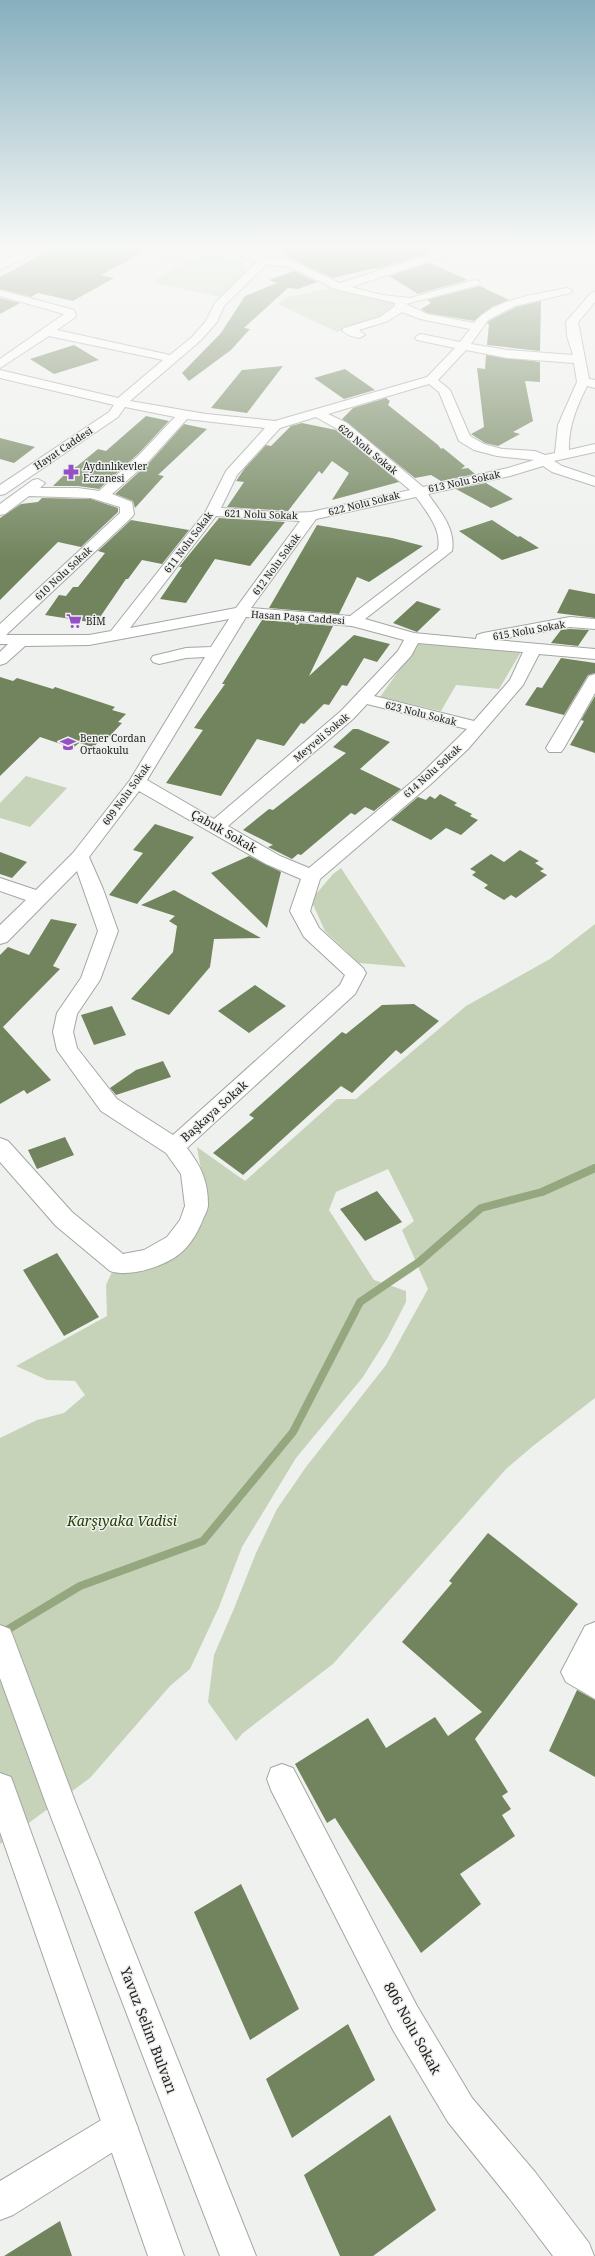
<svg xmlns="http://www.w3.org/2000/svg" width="595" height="2256" viewBox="0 0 595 2256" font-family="'Noto Serif',serif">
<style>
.green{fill:#c6d3b9}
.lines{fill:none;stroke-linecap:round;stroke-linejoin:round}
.stream-far1{stroke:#94a77f;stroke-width:8}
.stream{stroke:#94a77f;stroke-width:10}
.building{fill:#71845d}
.minor-casing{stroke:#a4a6a3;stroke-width:2}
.major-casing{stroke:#a4a6a3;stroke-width:2}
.minor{fill:#fff;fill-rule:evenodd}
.major{fill:#fff;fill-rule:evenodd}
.labels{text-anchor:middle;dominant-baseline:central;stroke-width:3;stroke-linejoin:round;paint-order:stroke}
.far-street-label{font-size:10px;fill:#212221;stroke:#eff1ee}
.far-poi-label{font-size:10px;fill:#212221;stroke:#eff1ee;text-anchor:start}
.street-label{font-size:12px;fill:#212221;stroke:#eff1ee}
.near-park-label{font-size:14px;font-style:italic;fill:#273e00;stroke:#eff1ee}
.near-street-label{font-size:14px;fill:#212221;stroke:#eff1ee}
</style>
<rect width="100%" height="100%" fill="#eff1ee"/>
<path class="green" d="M204,252L234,258L243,262L246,273L219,297L152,282Z
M329,288L396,303L399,305L381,318L337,332L278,304L288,297Z
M419,642L521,652L499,689L456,685L441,711L380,697Z
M26,776L67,788L30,827L0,818V803Z
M341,868L406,967L359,963L325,931L311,900L333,874Z
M595,924V1398L533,1446L506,1469L333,1664L243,1733L236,1741L208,1702L214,1655L233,1611L256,1553L277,1509L306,1467L386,1365L428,1289L402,1230L414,1221L388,1169L336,1192L329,1210L374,1280L406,1291V1302L388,1337L363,1377L296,1458L242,1547L219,1607L190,1669L170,1686L90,1778L0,1844V1438L37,1420L64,1413L85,1395L75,1381L47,1380L16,1366L107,1316L106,1285L112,1272H129L151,1263L206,1198L197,1147L245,1181L337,1099H356L466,1006L550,959Z"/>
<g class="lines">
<path class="stream-far1" d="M2,1633L80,1586L203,1541L293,1432L360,1302L419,1262L481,1208L542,1192L595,1168"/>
<path class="stream" d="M0,1634L3,1632"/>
</g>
<path class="building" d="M58,246H155L101,275L114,278L73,301L38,293L31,297L0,289V277Z
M274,246H428L429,253L378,269L375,268L333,278L294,260Z
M430,263L468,280L418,294L389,276Z
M294,271L317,282L298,289L288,288L244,328L250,329L231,350L189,381L182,373L221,333L245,296L277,283L269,280Z
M480,286L509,300L492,307L474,321L427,313L421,309L431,303L427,300Z
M0,298L20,303L0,314Z
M541,301L540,351L487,345L489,324H487L489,321L516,307Z
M74,345L99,360L54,374L30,359Z
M486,355L540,362V382L525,381L533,421L513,432L520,434L498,446L485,443L471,434L484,427L477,368L485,369Z
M283,366L247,413L211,408L242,370Z
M345,369L375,390L344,399L314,378Z
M386,398L390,401L388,405L438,445L441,449L443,448L465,466L461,469L468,468L475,474L441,481L431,475L415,478L342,419L353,408Z
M146,416L169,421L138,454L99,489L78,486H53L73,466L76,467L98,449L106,451Z
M302,423L336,430L399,482L332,500L349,473L332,461L322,474L319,471L288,511L227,507L244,482L236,481L245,468L266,445L271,446L291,426Z
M184,424L207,429L158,475L164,476L135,508L133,501L115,494L150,462Z
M0,438L35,447L14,463L0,459Z
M486,483L513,499L491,508L456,489Z
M42,498L91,499L118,508V512L81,547L58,542L0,600V518L21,504L38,502Z
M219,518L285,522L250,566L215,559L186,603L160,599L182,567H179Z
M131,520L189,530L162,564L142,560L128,579H126L96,623L45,615L59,595L66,596L73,587H78L105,553L98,551Z
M492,520L518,537L520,536L539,548L502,560L459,531Z
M317,525L392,538L423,546L369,582L357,577L339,614L269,608Z
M569,589L595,594V618L557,613Z
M417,601L441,609L417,632L393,623Z
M262,620L333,626L309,676L354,635L390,644L377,662L364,658L347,686L342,685L329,705L324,704L304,724L301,723L284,746L257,739L221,796L166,783L203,730L194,728L225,684H222Z
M570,629L589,630L578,646L551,643L561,630Z
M561,658L595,663V673L588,675L564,715L525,705L537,687L542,688Z
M0,677L13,681L17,678L53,689L55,687L115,707L112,710L126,714L118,722L122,723L107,739L104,738L93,747L79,743L73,748L40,737L0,776Z
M595,696V753L570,745L584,721L581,720Z
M353,729H358L390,742L360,769L401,789L374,811L365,807L355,815L351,813L301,855L298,854L292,859L268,847L273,845L243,830L269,809L273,810L346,753L333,747Z
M440,794L457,803L454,805L472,814L470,816L478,820L461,835L446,828L431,840L391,820L418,797L426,800L430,796L435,799Z
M155,824L194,837L137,904L109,895L143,853L133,850Z
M520,850L539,861L535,863L544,869L540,871L547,875L516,898L511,895L504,900L484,888L488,885L472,875L476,872L470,869L491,854L504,862Z
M0,852L27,862L12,878L0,874Z
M249,856L281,872L267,928L211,873Z
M174,890L261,938L214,939L210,967L169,1015L131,999L173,952L177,926L169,921L175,916L141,905Z
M51,919L77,924L53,966L60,969L3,1027L51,1080L27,1094L24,1090L0,1104V955L8,947L29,955Z
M255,985L286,1006L249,1033L218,1011Z
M414,1004L439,1021L401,1054L396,1050L352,1093L341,1086L243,1175L213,1153L254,1118L249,1115L342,1032L346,1034L382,1005Z
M112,1006L126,1035L94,1045L81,1015Z
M163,1061L171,1077L116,1095L110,1088L136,1070Z
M65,1137L74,1155L37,1169L28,1150Z
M377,1191L402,1222L365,1241L340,1209Z
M57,1253L99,1317L64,1336L23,1270Z
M488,1533L578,1604L475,1739L508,1792L502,1796L511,1809L502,1815L515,1836L460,1874L481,1904L421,1953L335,1818L327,1823L295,1764L368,1718L386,1748L435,1717L448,1736L482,1712L402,1642L452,1583L449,1581Z
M577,1690L595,1700V1777L549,1751Z
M241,1884L299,2009L250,2040L194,1912Z
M348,2024L375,2080L292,2138L266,2079Z
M390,2115L436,2210L373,2256H340L304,2175Z
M60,2221L72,2256H4Z"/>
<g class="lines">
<defs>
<path id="minor" d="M36,246H49L0,270V263Z
M186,246L233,248L266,257L293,261L340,283L457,246H472L471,248L351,287L382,295L410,298L475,280L479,281L480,283L479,285L406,304L427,314L474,323C494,298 537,295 566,288L570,289L572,291L570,293L515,306L488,320L471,344L507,350L573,355L567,336L566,322L591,293L595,292V302L578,322L589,379L595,380V388L587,386C577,406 568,427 569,450L595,444V452L554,461L562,466L595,477V486L552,472L543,466L510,476L428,494C440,511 456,529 452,551L365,619L414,633L476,639L477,635L483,633L570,617L595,619V629L570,627L495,640L595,649V659L539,654L523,685L468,749L432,783L320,879L310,911L319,928L363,968L366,973L355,994L187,1148C201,1166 208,1181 208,1205C208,1209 205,1215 203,1219C199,1230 192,1242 184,1250C168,1266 130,1278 110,1271L56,1226L0,1162V1138L8,1141L72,1212L123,1254L144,1250L167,1237L180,1220L185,1206L181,1174L166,1153L101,1111L57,1050L53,1032L57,1013L81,978L98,931L77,871L7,942L0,944V925L26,900L0,891V878L36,890L73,853L130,780L205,657L186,658L159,664L153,662L151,659L153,656L186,648L211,647L229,619L89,645L25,646L6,663L0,665V652L8,644H0V624L120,513V507L91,498L29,496L5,514L0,515V504L33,480L38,479L45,483L40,488H78L99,491L139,455L175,417L125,407L118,417L5,494L0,495V485L109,412L114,405L0,378V370L118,398L163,360L49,336L0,368V359L64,314L0,296V290L74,310L76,316L74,318L57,330L170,355L192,337L206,321L215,303L258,261L232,254L195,249L183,256H163L158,253C164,246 177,252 186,246ZM267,264L290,267L335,289L395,303V306L380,317L344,328L342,330C346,335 353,337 359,338L365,335L359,330L388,321L402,312L420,319L470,329L460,342L421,334L417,336L415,338L417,340L455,348L427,377L275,421L206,414L130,401L200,341L217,322L224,306ZM466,350L507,358L574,363L577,382L558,425L555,453L545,455L535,451L502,449L484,444L470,436L450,390L438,380ZM429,384L439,392L459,441L474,450L497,456L534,460L508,468L423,487L347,423L328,414ZM316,417L337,429L410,490L311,512L290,513L221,508L237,475L280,428ZM187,419L265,428L226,471L206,511L111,631L89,635H6L132,517L134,514L132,502L112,494L149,461ZM416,497C427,512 442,530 438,549L350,616L251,608L316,519ZM216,516L300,521L236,608L130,628ZM246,617L352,626L404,640L398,651L341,711L214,819L147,780ZM418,643L523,652L510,680L474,721L374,696L411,656ZM367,704L467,729L420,775L309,868L280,856L228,826L353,719ZM139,791L266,864L301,879L290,911L304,937L345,975L340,985L173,1135L117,1099L77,1048L73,1032L77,1014L100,980L118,931L103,889L89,857Z
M595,674V693L564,748L561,752H549L546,748L587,679L589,676Z
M595,1622V1699L566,1682L561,1672L585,1626Z
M282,1764L293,1768L417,2006L472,2098L535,2172L589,2243L594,2256H553L509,2198L448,2122L393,2030L271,1790L267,1779L271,1768Z
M120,2110L132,2116L138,2128L132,2140L13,2215L0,2220V2181L108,2116Z"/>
<path id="major" d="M0,1625L10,1629L14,1639L76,1804L256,2256H220L46,1804L0,1678Z
M0,1773L11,1777L15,1788L184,2256H148L0,1832Z"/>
</defs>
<use href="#minor" class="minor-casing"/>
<use href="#major" class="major-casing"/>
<use href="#minor" class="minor"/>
<use href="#major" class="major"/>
</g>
<linearGradient id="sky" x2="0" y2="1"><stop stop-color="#86afbe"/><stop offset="0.44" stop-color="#f8f9f7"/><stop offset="1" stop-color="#f8f9f7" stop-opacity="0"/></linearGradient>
<rect width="595" height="562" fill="url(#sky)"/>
<defs>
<symbol id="pharmacy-bare" viewBox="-9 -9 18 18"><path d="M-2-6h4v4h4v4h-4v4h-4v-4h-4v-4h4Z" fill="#9450c4" stroke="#eff1ee" stroke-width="2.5" paint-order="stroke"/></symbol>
<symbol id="supermarket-bare" viewBox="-9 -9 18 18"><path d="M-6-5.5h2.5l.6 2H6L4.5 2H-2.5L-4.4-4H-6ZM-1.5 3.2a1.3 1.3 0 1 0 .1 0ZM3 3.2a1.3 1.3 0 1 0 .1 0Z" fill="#9450c4" stroke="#eff1ee" stroke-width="2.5" paint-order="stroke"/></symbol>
<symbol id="school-bare" viewBox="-9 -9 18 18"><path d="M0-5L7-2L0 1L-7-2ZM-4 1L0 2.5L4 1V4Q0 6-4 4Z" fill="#9450c4" stroke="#eff1ee" stroke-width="2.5" paint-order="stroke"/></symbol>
</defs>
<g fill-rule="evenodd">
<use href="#pharmacy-bare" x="60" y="461" width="22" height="22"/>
<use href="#supermarket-bare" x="63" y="610" width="22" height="22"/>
<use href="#school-bare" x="57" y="733" width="22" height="22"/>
</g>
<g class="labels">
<g class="far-street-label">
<text transform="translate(63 448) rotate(-34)">Hayat Caddesi</text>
<text transform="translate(368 449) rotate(39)">620 Nolu Sokak</text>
<text transform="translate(464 481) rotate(-12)">613 Nolu Sokak</text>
<text transform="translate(364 503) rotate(-14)">622 Nolu Sokak</text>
<text transform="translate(261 514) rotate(2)">621 Nolu Sokak</text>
<text transform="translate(188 542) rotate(-53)">611 Nolu Sokak</text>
<text transform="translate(276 564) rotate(-54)">612 Nolu Sokak</text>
<text transform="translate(63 573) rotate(-43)">610 Nolu Sokak</text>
<text transform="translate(298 617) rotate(4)">Hasan Paşa Caddesi</text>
<text transform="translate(529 630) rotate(-10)">615 Nolu Sokak</text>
<text transform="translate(421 713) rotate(14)">623 Nolu Sokak</text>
<text transform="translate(321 737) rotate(-40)">Meyveli Sokak</text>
<text transform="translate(432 771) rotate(-42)">614 Nolu Sokak</text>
<text transform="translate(126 794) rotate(-54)">609 Nolu Sokak</text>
</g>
<g class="far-poi-label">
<text x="83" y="466">Aydınlıkevler<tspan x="83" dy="12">Eczanesi</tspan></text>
<text x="86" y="621">BİM</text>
<text x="80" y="738">Bener Cordan<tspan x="80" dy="12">Ortaokulu</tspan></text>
</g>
<g class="street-label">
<text transform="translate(224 831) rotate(30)">Çabuk Sokak</text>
<text transform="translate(214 1111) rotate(-42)">Başkaya Sokak</text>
</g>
<g class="near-park-label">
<text x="122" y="1520">Karşıyaka Vadisi</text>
</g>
<g class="near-street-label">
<text transform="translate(413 2028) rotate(61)">806 Nolu Sokak</text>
<text transform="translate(149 2030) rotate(69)">Yavuz Selim Bulvarı</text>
</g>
</g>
</svg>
